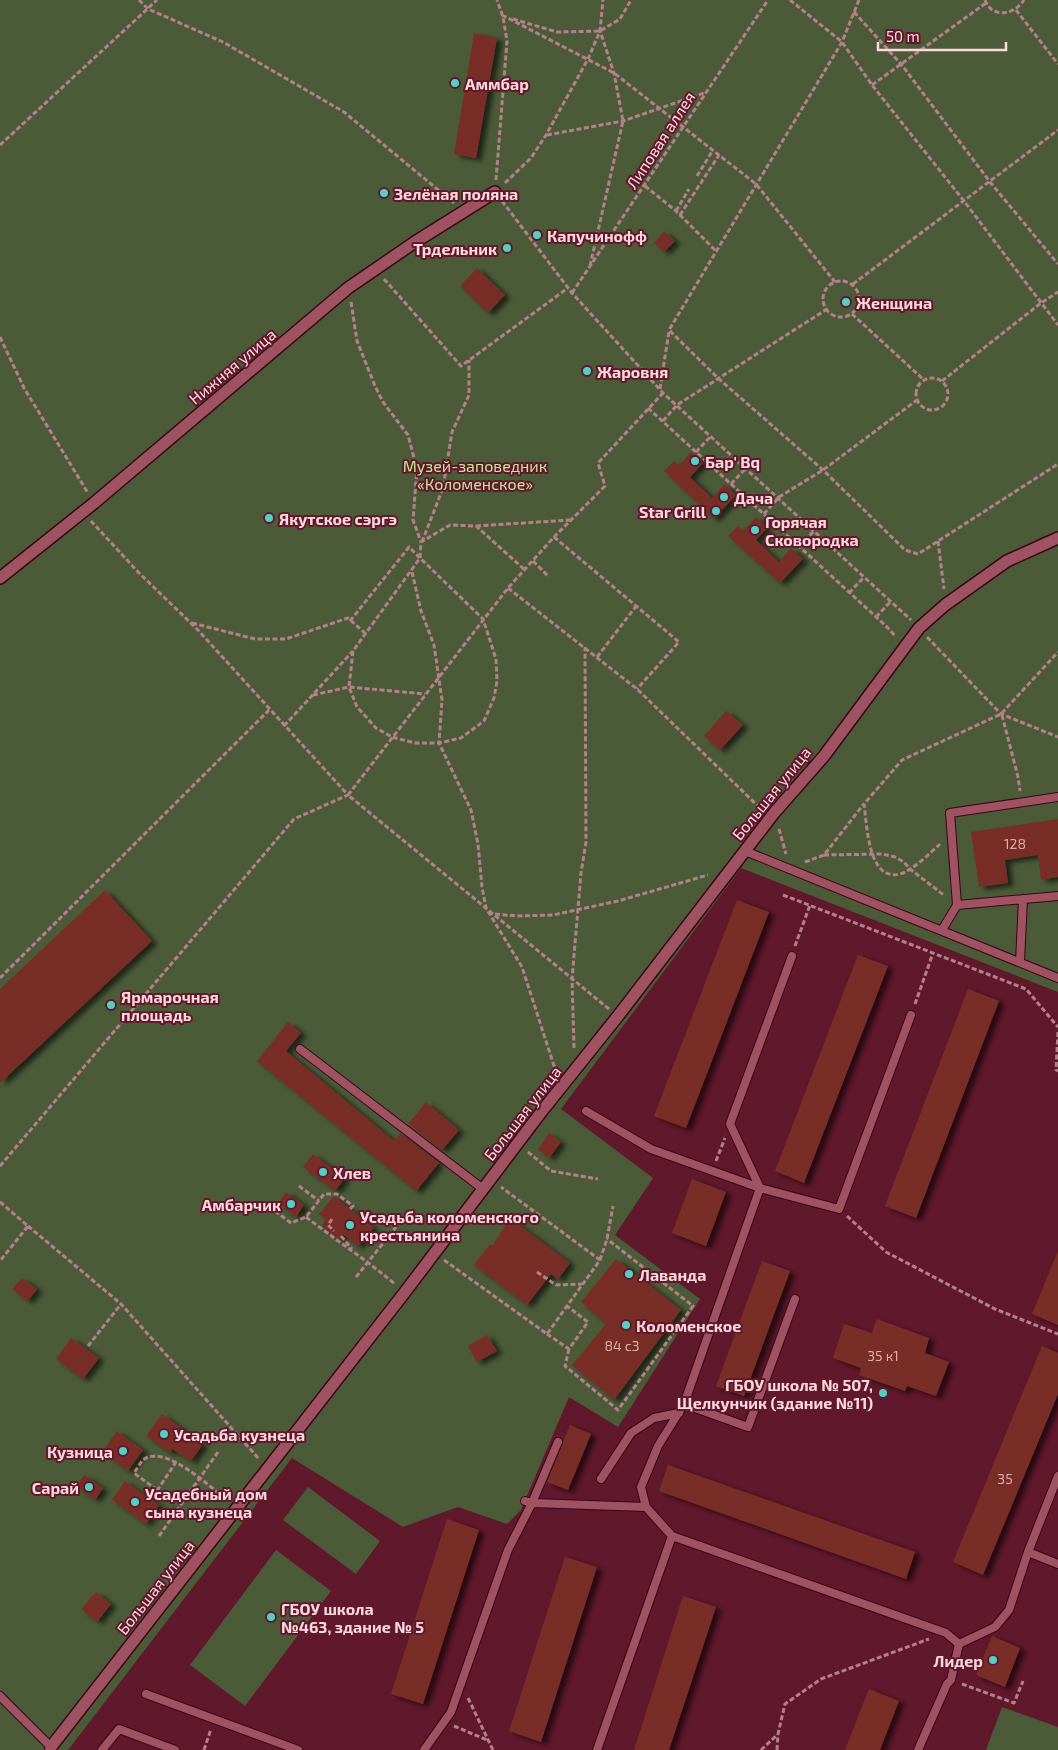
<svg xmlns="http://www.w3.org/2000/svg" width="1058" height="1750" viewBox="0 0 1058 1750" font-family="'Exo 2',sans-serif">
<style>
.green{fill:#4b5b38}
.building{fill:#782f28;filter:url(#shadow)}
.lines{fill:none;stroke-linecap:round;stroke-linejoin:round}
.service-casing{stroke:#3b0616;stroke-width:10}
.pedestrian-casing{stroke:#3b0616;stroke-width:14}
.path{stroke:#b5808c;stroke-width:3;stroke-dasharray:5 2.5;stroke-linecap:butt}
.service{stroke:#9f5261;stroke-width:8}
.pedestrian{stroke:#9f5261;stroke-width:11}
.poi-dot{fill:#55cec5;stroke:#60182c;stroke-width:2}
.labels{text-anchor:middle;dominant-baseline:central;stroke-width:4;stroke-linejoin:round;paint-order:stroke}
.number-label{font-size:14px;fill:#dcaeb0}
.poi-label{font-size:16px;font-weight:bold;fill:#fdd8dd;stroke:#60182c;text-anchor:start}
.street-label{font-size:16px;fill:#fdd8dd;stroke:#60182c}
.park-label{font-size:16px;fill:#c2e992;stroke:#60182c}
</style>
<defs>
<filter id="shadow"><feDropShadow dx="5.5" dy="3" stdDeviation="2.5" flood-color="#0009"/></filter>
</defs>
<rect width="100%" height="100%" fill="#60182c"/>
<path class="green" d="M0,0H1058V992L741,868L561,1109L653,1178L615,1235L700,1299L618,1427L569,1397L521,1510L507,1524L458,1507L403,1527L292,1458L68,1750H0Z
M308,1487L380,1541L356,1574L283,1520Z
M276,1550L331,1591L245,1706L190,1665Z
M1002,1707L1058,1727V1750H986Z"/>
<path class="building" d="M474,33L497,38L476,158L454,154Z
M664,231L675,241L664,252L654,243Z
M477,268L505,295L488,313L460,286Z
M691,452L703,463L690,477L712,498L725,484L736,495L714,519L664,471L674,461L679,466Z
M756,517L767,528L756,540L779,562L791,548L803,559L780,583L728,536L738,526L743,531Z
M726,711L743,725L720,750L704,736Z
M1058,819V877L1041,880L1038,855L1005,860L1008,883L979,887L971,832Z
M105,890L152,941L0,1083V989Z
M737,900L769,912L686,1128L654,1116Z
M858,955L888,966L804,1183L775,1171Z
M968,989L999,1001L916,1218L885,1206Z
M288,1022L301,1033L286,1051L394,1141L400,1133L439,1163L416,1191L257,1061Z
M426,1102L459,1130L442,1150L408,1124Z
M549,1133L561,1142L549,1158L538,1149Z
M313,1154L345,1178L335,1191L303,1167Z
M692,1179L726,1192L706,1246L672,1233Z
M286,1192L304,1205L296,1217L278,1203Z
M334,1196L374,1228L358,1246L343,1234L338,1239L322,1226L326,1220L319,1214Z
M510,1218L570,1263L558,1279L551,1274L527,1305L474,1265L490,1244L492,1246Z
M1058,1251V1325L1032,1314Z
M616,1259L681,1310L614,1400L572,1365L606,1324L581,1302Z
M762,1261L790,1271L744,1396L716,1386Z
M22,1278L37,1289L28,1301L12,1289Z
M877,1319L929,1338L925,1353L949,1362L936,1396L907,1386L905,1391L859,1375L861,1368L833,1358L844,1324L872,1333Z
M487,1335L497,1351L477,1362L468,1346Z
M71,1338L99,1358L83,1379L56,1359Z
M1042,1346L1058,1353V1394L983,1575L953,1562Z
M162,1414L203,1444L191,1461L172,1449L170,1453L146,1436Z
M570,1425L591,1434L568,1490L547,1482Z
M117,1431L143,1450L128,1471L102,1452Z
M668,1465L915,1552L906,1579L659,1491Z
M84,1475L103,1488L95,1500L76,1486Z
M125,1481L159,1505L146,1524L112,1500Z
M447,1519L479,1530L423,1704L391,1694Z
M565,1557L597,1567L541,1742L509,1731Z
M96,1592L111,1604L97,1622L81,1609Z
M683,1596L716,1607L669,1750H634Z
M992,1636L1020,1648L1005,1687L976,1675Z
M869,1689L899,1701L880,1750H845Z"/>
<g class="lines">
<defs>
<path id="service" d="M745,851L1058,978
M957,905L950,813L1058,797
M942,930L957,905L1058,896
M1020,962L1023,899
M300,1049L483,1189
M586,1111L651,1149L760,1188L839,1209L911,1015
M684,1404L748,1427L795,1299
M601,1479L631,1433L654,1418L679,1413
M525,1501L532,1503L646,1507
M672,1536L646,1507L641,1487L658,1446L684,1404L760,1188L730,1124L792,956
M1028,1552L1058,1564
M959,1644L995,1627L1009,1610L1028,1552L1058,1476
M146,1694L298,1750
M0,1696L51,1747L49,1750
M102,1750L119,1729L175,1750
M424,1750L451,1712L508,1550L532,1503L558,1442
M597,1750L672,1536L946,1633L959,1644L951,1680L947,1684L918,1750"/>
<path id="pedestrian" d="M0,578L94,503L348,288L415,242L495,192
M51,1747L405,1292L542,1111L618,1016L774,813L824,756L919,628L945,605L1007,561L1058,538"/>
</defs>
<use href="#service" class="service-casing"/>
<use href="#pedestrian" class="pedestrian-casing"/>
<path class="path" d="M139,0L148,9L223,42L344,112L454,203
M790,0L842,42L872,85L964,201L1058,325
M859,0L842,42L669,330L719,379L823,470L905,550L918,554L1058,464
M985,0C992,19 1014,15 1024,0
M1016,10L1058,64
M854,12L901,64L990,182L1058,264
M502,15L614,73L756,184L835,282
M513,19L557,32L600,31L620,19L631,0
M872,85L986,3
M547,135L623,121L707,92
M0,145L157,0
M697,176L713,150
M496,180L507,41L503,17L497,0
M505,183L531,158L546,135L588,59L600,31L603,0
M645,186L676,211L716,251
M502,201L572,293L663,393L911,620
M676,211L689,189
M680,215L719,155
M590,266L623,121L614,73L600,31
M384,279L461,366L568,288
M823 299a18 18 0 1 1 36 0a18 18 0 1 1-36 0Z
M853,284L1058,130
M572,293L768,0
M351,302L357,341L375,386L383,402L408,435L417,469L413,520L421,542
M852,314L924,380
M0,337L24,388L88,493
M916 394a16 16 0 1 1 32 0a16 16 0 1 1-32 0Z
M942,381L1041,303L1058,292
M660,389L669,331
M648,408L886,626L896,637
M663,421L677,405L827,309
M696,452L711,436
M731,484L746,468
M764,514L779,497L823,470L917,400
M476,526L570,520
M554,537L679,642L637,689
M938,541L944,589
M422,542L443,488L452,432L469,395V360
M799,546L814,531
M533,561L549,577
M412,572L421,611L434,645L442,700L439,743L471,810L478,844L482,887L486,908L522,967L556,1072
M508,588L637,689L761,809
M849,593L864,577
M876,617L891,601
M350,621L409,547L420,558L483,619L496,659L497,681L494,698L484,721L461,738L439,743H415L392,737L376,728L357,707L349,687L353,651L420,558L421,542L450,525L476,526L525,570
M192,623L255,639H286L348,618L366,634
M927,637L1001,714L1058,737
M597,657L637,605
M313,695L349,687L425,694
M1002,715L1018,777L1020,791
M284,726L353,651
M779,829L786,854
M940,844C930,853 912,871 900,874C868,882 867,825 864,804L902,760L1001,714L1058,652
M824,855L883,854L895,857L904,862L910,869L945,896
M805,862L824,855L863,805
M783,895L1026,989L1058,1027
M495,914L517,916L553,915L618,901L708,875
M795,946L810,905
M0,978L269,710
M915,1004L933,953
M609,1009L348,795L508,588L554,537L605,486L598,463L663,393
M1058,1032L1056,1070L1058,1071
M574,1048L572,979L581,873L586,842L585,647
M528,1152L551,1171L598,1179
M716,1161L725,1138
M0,1166L294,819L348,795L197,629L139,573L91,521
M299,1186L319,1201
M0,1202L28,1226L0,1261
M275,1211L291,1223L306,1217L324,1194H337L353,1206L350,1209
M847,1216L886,1252L995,1309L1058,1334
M306,1217C336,1240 366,1260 395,1284
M332,1219L328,1225L334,1231
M28,1226L121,1304L259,1459
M341,1236L352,1249
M444,1260L547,1334L600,1260L501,1187
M600,1260L607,1239L613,1206
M537,1272L556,1285L582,1284
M356,1277L396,1227
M547,1334L569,1349L588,1322L567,1306
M88,1346L121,1304
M569,1349L565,1366L618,1410L693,1306L607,1239
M157,1490L134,1473C137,1469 140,1463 143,1460C164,1443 210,1487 227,1500
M153,1497L176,1462
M159,1536L218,1452
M962,1684L1014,1703L1023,1681
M468,1698L493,1750
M454,1726L487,1740
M204,1750L211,1729
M761,1750L778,1734L785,1704L821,1679L929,1639
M777,1750L778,1734"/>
<use href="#service" class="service"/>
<use href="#pedestrian" class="pedestrian"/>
</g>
<g class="poi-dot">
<circle cx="455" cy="83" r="5"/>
<circle cx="384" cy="193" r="5"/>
<circle cx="537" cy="235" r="5"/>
<circle cx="507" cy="248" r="5"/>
<circle cx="846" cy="302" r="5"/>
<circle cx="587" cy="371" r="5"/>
<circle cx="695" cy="461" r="5"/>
<circle cx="724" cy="497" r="5"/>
<circle cx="716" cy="511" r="5"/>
<circle cx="269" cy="518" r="5"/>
<circle cx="755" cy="530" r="5"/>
<circle cx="111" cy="1005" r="5"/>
<circle cx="323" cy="1172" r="5"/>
<circle cx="291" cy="1204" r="5"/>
<circle cx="350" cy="1225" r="5"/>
<circle cx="629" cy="1274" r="5"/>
<circle cx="626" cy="1325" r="5"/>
<circle cx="883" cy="1393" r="5"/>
<circle cx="164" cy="1434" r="5"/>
<circle cx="123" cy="1451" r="5"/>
<circle cx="89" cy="1487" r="5"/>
<circle cx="135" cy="1502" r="5"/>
<circle cx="271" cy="1617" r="5"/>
<circle cx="993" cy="1660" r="5"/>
</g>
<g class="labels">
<g class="number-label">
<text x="1015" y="843">128</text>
<text x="622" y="1345">84 с3</text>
<text x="883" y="1355">35 к1</text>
<text x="1005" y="1478">35</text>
</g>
<g class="poi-label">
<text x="465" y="83">Аммбар</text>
<text x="394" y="193">Зелёная поляна</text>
<text x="547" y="235">Капучинофф</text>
<text x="497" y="248" text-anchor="end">Трдельник</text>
<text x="856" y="302">Женщина</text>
<text x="597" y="371">Жаровня</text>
<text x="705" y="461">Бар' Bq</text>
<text x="734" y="497">Дача</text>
<text x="706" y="511" text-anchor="end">Star Grill</text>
<text x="279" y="518">Якутское сэргэ</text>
<text x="765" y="521">Горячая<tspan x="765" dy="18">Сковородка</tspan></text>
<text x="121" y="996">Ярмарочная<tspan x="121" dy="18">площадь</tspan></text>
<text x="333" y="1172">Хлев</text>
<text x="281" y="1204" text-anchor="end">Амбарчик</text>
<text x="360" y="1216">Усадьба коломенского<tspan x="360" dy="18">крестьянина</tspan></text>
<text x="639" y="1274">Лаванда</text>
<text x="636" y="1325">Коломенское</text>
<text x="873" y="1384" text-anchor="end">ГБОУ школа № 507,<tspan x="873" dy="18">Щелкунчик (здание №11)</tspan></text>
<text x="174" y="1434">Усадьба кузнеца</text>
<text x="113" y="1451" text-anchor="end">Кузница</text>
<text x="79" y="1487" text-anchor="end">Сарай</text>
<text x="145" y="1493">Усадебный дом<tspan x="145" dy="18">сына кузнеца</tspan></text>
<text x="281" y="1608">ГБОУ школа<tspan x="281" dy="18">№463, здание № 5</tspan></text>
<text x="983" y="1660" text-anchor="end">Лидер</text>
</g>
<g class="street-label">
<text transform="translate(660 140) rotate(-57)">Липовая аллея</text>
<text transform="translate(232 366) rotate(-40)">Нижняя улица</text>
<text transform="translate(771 793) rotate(-51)">Большая улица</text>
<text transform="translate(522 1113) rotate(-52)">Большая улица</text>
<text transform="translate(155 1587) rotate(-52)">Большая улица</text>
</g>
<g class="park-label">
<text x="475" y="465">Музей-заповедник<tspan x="475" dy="18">«Коломенское»</tspan></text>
</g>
</g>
<path d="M878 42v8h128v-8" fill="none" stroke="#fdd8dd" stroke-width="2.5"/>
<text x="886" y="42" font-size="15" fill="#fdd8dd" stroke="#60182c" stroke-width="4" paint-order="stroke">50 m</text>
</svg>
